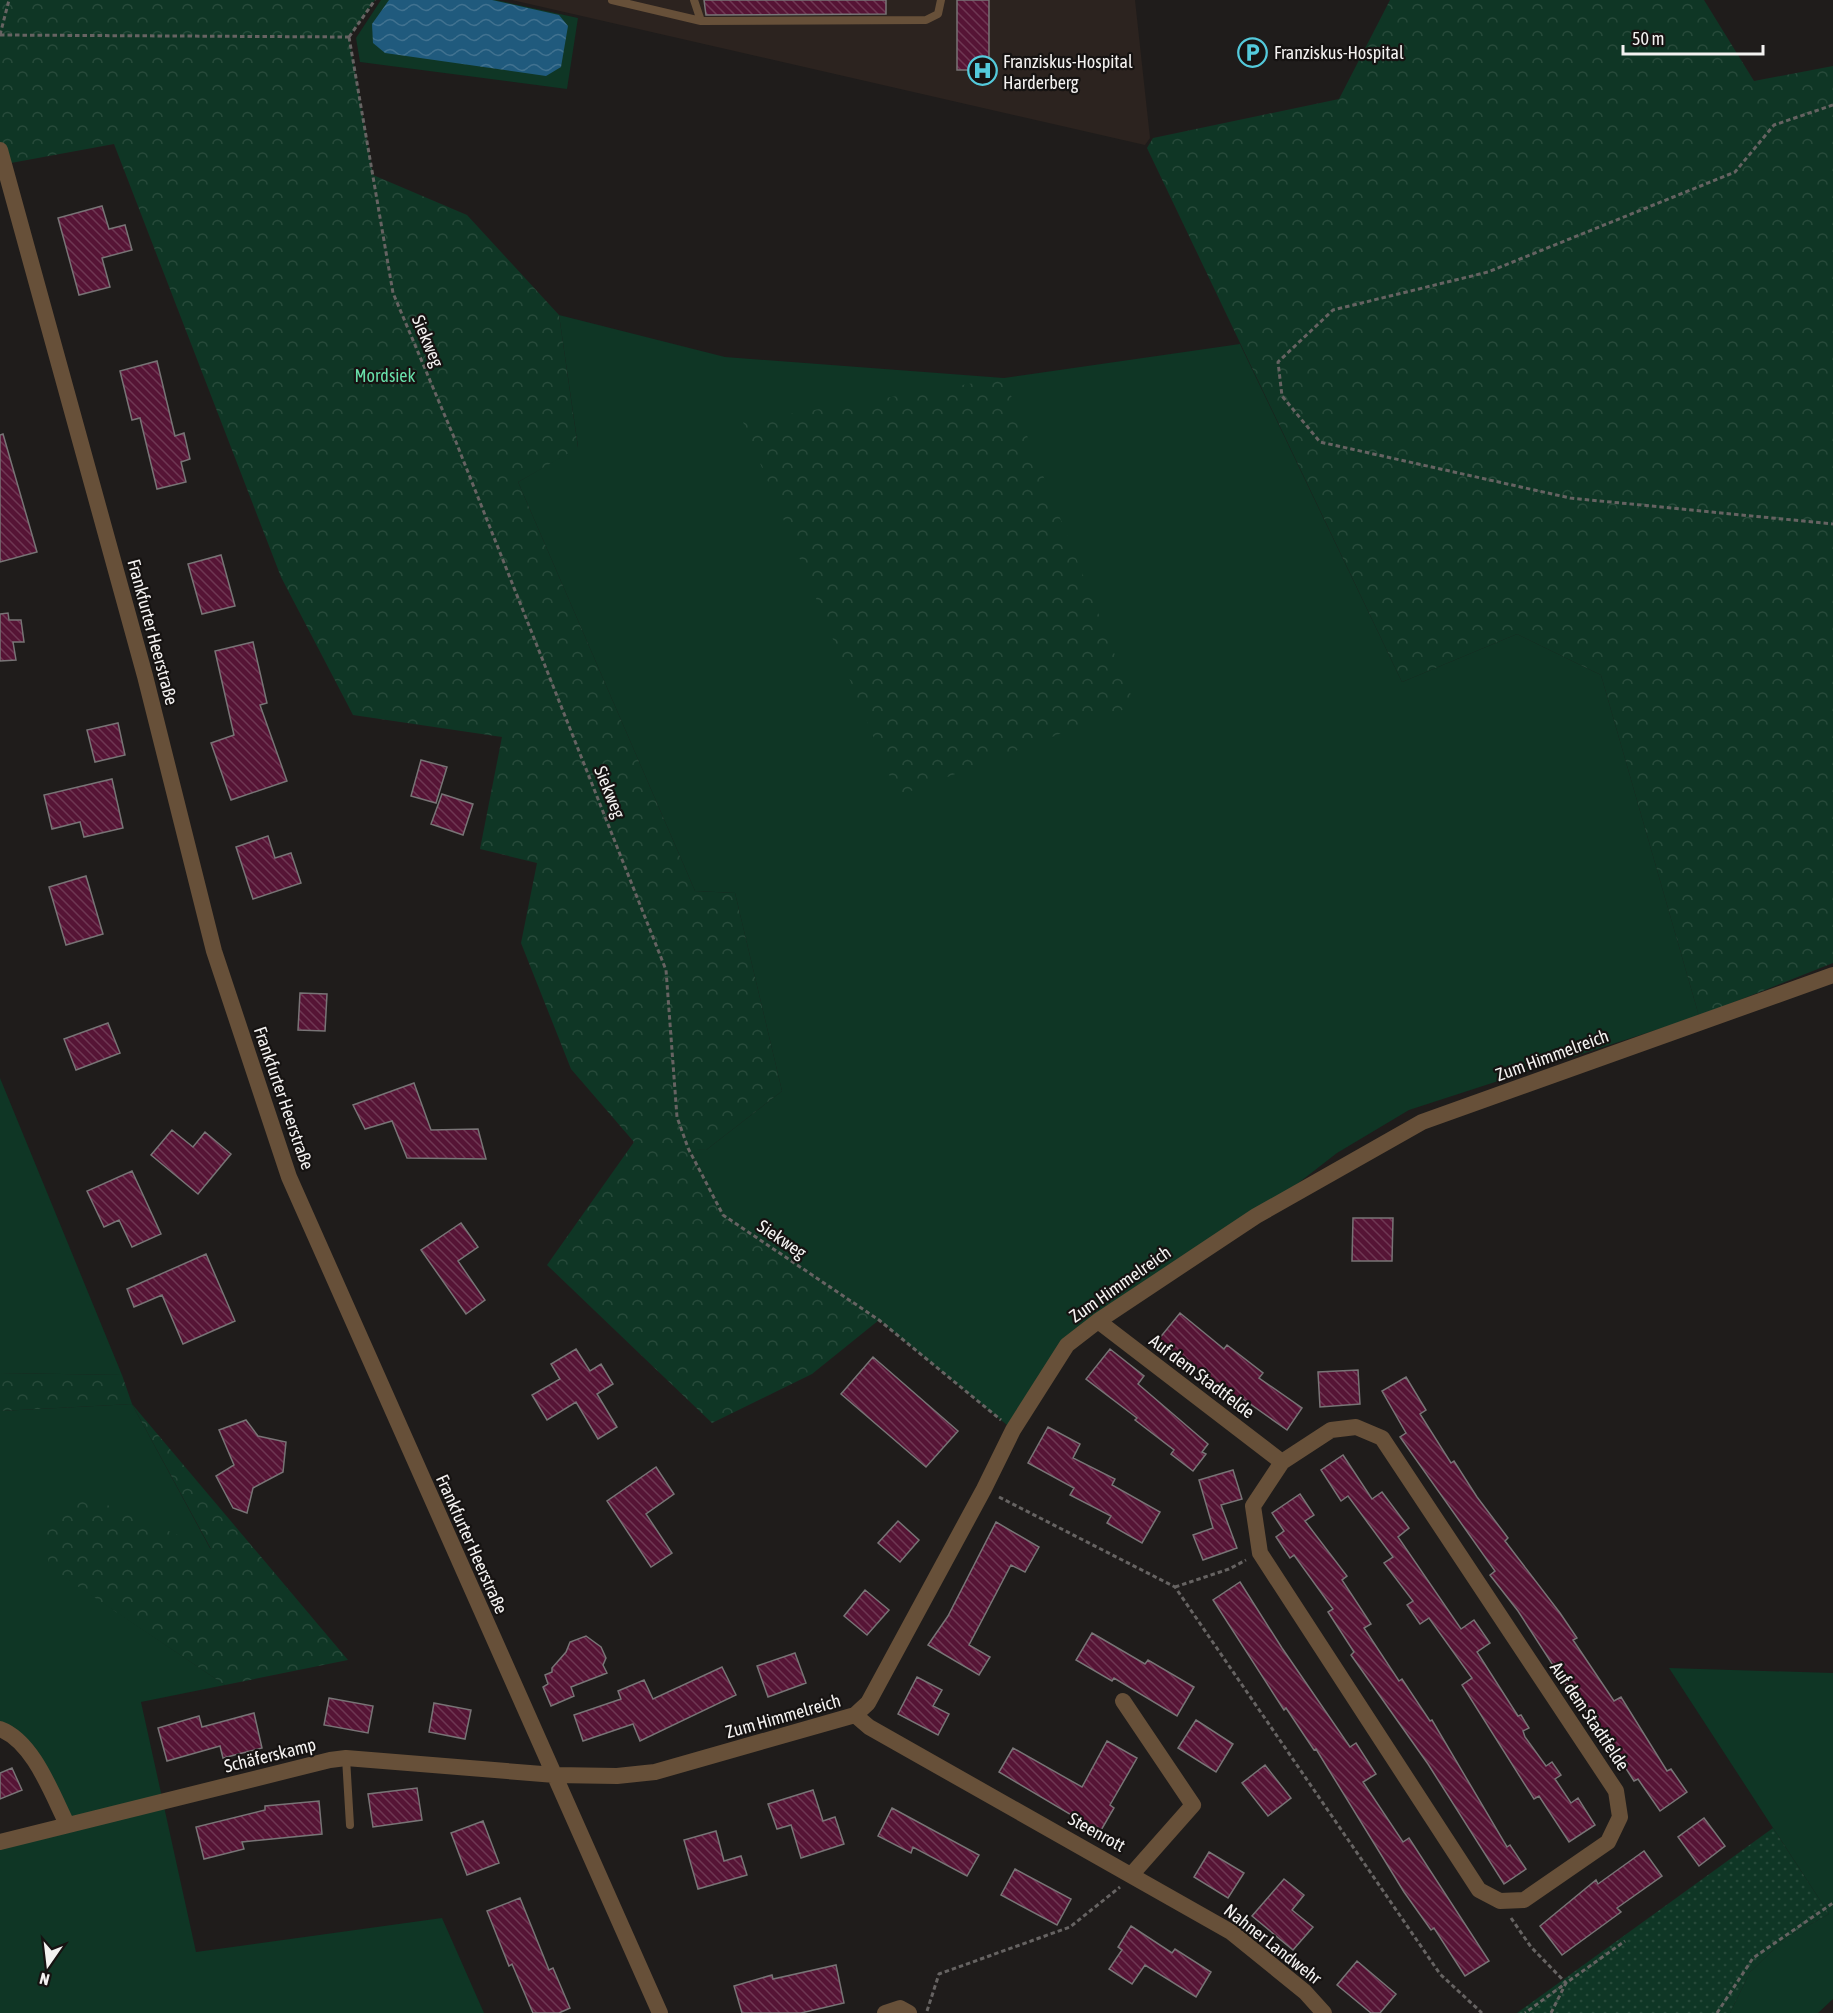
<svg xmlns="http://www.w3.org/2000/svg" width="1833" height="2013" viewBox="0 0 1833 2013" font-family="'Asap Condensed',sans-serif">
<style>
.built{fill:#2c231f}
.grass{fill:#0f3625}
.forest{fill:url(#forest-crowns)}
.park{fill:url(#park-dots)}
.water{fill:url(#water-waves)}
.building{fill:url(#building-back-hatch);stroke:#787476;stroke-width:1.5}
.lines{fill:none;stroke-linecap:round;stroke-linejoin:round}
.path{stroke:#666362;stroke-width:3;stroke-dasharray:4.5 3;stroke-linecap:butt}
.service{stroke:#675039;stroke-width:8}
.minor{stroke:#675039;stroke-width:16}
.labels{text-anchor:middle;dominant-baseline:central;stroke-width:4.5;stroke-linejoin:round;paint-order:stroke}
.poi-label{font-size:18px;fill:#f4f2f1;stroke:#161312;text-anchor:start}
.street-label{font-size:18px;fill:#f4f2f1;stroke:#161312}
.park-label{font-size:18px;fill:#68dea9;stroke:#161312}
</style>
<defs>
<pattern id="forest-crowns" width="20" height="18" patternUnits="userSpaceOnUse" patternTransform="scale(1.5)"><rect width="20" height="18" fill="#0f3625"/><path d="M2 6a3 3 0 1 1 6 0M12 15a3 3 0 1 1 6 0" fill="none" stroke="#274a3a"/></pattern>
<pattern id="park-dots" width="8" height="8" patternUnits="userSpaceOnUse" patternTransform="scale(1.5)"><rect width="8" height="8" fill="#0f3625"/><path d="M2 2h.1M6 6h.1" fill="none" stroke="#274a3a" stroke-width="1.8" stroke-linecap="round"/></pattern>
<pattern id="water-waves" width="16" height="10" patternUnits="userSpaceOnUse" patternTransform="scale(1.5)"><rect width="16" height="10" fill="#205a7d"/><path d="M0 5q4-4 8 0t8 0" fill="none" stroke="#417290"/></pattern>
<pattern id="building-back-hatch" width="6" height="6" patternUnits="userSpaceOnUse" patternTransform="scale(1.5)"><rect width="6" height="6" fill="#561435"/><path d="M-1 5l2 2M0 0l6 6M5-1l2 2" fill="none" stroke="#6f3753"/></pattern>
</defs>
<rect width="100%" height="100%" fill="#1f1c1b"/>
<path class="built" d="M512,0H1135L1150,138L1145,145Z"/>
<path class="grass" d="M381,0H496L578,18L567,89L360,62L356,38Z
M559,315L725,357L1004,378L1240,344L1402,682L1517,634L1601,675L1699,1016L1409,1110L1337,1153L1256,1216L1067,1345L1013,1430L879,1320L723,1215L688,1148L706,1150L782,1091L735,893L695,891L518,482L578,447Z
M0,1078L122,1375L0,1373Z
M132,1404L211,1550L49,1566L225,1685L141,1702L196,1952L442,1918L484,2013H0V1842L67,1824L39,1767L0,1729V1411Z
M1669,1668L1833,1673V1999L1818,2013H1730L1750,1972L1787,1937L1829,1914Z"/>
<path class="forest" d="M0,0H375L349,37L373,175L467,215L559,315L578,448L518,482L695,891L735,893L782,1091L706,1150L688,1149L723,1215L879,1320L812,1374L712,1423L547,1265L634,1142L571,1069L521,943L537,863L480,849L502,737L353,715L281,577L114,144L0,165Z
M1390,0H1704L1754,81L1833,66V963L1699,1016L1601,675L1517,634L1402,682L1147,148L1153,138L1339,99Z
M1004,378L1135,705L898,796L743,422Z
M0,1373L122,1375L132,1404L348,1660L225,1685L49,1567L44,1519L86,1496L211,1549L132,1404L0,1411Z"/>
<path class="park" d="M1773,1828L1829,1914L1787,1937L1750,1972L1730,2013H1517Z"/>
<path class="water" d="M389,0H492L559,15L568,26L561,67L546,76L385,53L373,43L372,24Z"/>
<path class="building" d="M704,0H886V14L706,15Z
M957,0H989V70H957Z
M102,206L109,229L125,225L132,250L102,258L110,287L79,295L58,218Z
M157,361L175,436L184,433L190,459L181,462L186,482L157,489L140,418L132,420L120,371Z
M3,434L37,552L0,562V435Z
M221,555L235,606L202,614L188,564Z
M8,613L9,620H21L24,642H13L16,660L0,661V614Z
M253,642L267,703L260,705L287,781L231,800L211,743L234,735L215,651Z
M118,723L125,755L95,762L87,730Z
M421,760L447,767L436,803L411,796Z
M112,779L123,828L84,837L80,822L52,829L44,795Z
M442,794L473,804L463,835L431,824Z
M268,836L275,858L291,853L301,883L253,899L236,847Z
M86,876L103,934L66,945L49,887Z
M300,993L327,994L325,1031L298,1030Z
M108,1023L120,1053L76,1070L64,1039Z
M414,1083L431,1130L478,1129L486,1159L407,1158L392,1121L365,1129L353,1105Z
M172,1130L193,1147L205,1132L231,1154L198,1194L151,1155Z
M132,1171L161,1234L132,1247L119,1220L104,1227L87,1191Z
M1353,1218H1393L1392,1261H1352Z
M461,1223L478,1247L458,1261L485,1300L466,1314L421,1250Z
M206,1254L235,1321L183,1344L162,1295L134,1307L127,1289Z
M1180,1313L1224,1349L1227,1345L1263,1373L1259,1378L1302,1408L1287,1430L1243,1399L1240,1402L1158,1340Z
M576,1349L590,1371L601,1364L613,1384L597,1394L617,1427L598,1439L576,1402L547,1420L532,1395L560,1379L551,1364Z
M1110,1349L1144,1376L1138,1384L1208,1444L1202,1452L1206,1454L1193,1471L1171,1454L1174,1450L1135,1420L1137,1418L1086,1379Z
M873,1357L958,1431L926,1467L841,1394Z
M1358,1370L1360,1404L1320,1407L1318,1372Z
M1406,1377L1426,1410L1420,1414L1451,1463L1454,1461L1477,1497L1508,1538L1505,1541L1560,1613L1577,1638L1573,1640L1614,1701L1621,1697L1667,1771L1671,1769L1687,1792L1660,1811L1638,1779L1634,1781L1611,1745L1610,1746L1582,1705L1580,1707L1518,1611L1490,1575L1495,1571L1400,1437L1406,1433L1382,1391Z
M246,1420L258,1436L286,1442L283,1472L253,1488L247,1513L233,1508L216,1476L234,1465L219,1430Z
M1048,1427L1080,1444L1073,1458L1115,1479L1112,1485L1160,1512L1142,1543L1107,1523L1111,1516L1070,1495L1074,1488L1028,1463Z
M1343,1455L1372,1499L1382,1492L1409,1528L1398,1537L1461,1629L1474,1620L1490,1643L1477,1652L1518,1716L1521,1715L1529,1728L1523,1731L1525,1737L1546,1766L1552,1762L1561,1775L1555,1779L1571,1803L1578,1798L1595,1825L1569,1842L1539,1796L1534,1799L1462,1685L1472,1678L1429,1618L1420,1624L1407,1605L1413,1601L1384,1563L1393,1557L1348,1496L1341,1501L1321,1470Z
M656,1467L674,1494L646,1514L672,1553L651,1567L607,1501Z
M1233,1470L1242,1499L1221,1505L1237,1548L1203,1560L1193,1535L1213,1528L1199,1480Z
M1300,1494L1314,1515L1305,1521L1347,1576L1342,1580L1371,1624L1364,1628L1399,1681L1402,1679L1430,1721L1432,1720L1507,1847L1510,1845L1526,1869L1504,1884L1428,1764L1351,1655L1354,1652L1328,1612L1333,1609L1294,1555L1290,1558L1276,1537L1284,1531L1272,1513Z
M898,1521L919,1540L900,1562L878,1543Z
M996,1522L1039,1547L1025,1572L1011,1565L969,1645L990,1657L979,1675L928,1645L948,1616Z
M1240,1582L1282,1648L1350,1747L1356,1743L1376,1774L1363,1782L1403,1842L1409,1838L1489,1961L1465,1976L1434,1928L1431,1930L1404,1892L1316,1749L1314,1750L1286,1708L1284,1710L1213,1600Z
M865,1590L889,1610L867,1635L844,1616Z
M1092,1633L1145,1664L1148,1660L1194,1687L1177,1716L1114,1678L1112,1681L1076,1660Z
M586,1636L601,1647L606,1658L603,1665L607,1673L571,1687L574,1696L551,1706L543,1687L548,1684L545,1675L552,1672V1668L566,1652L570,1642Z
M795,1653L806,1683L768,1697L757,1666Z
M722,1667L736,1695L640,1741L633,1724L583,1741L574,1715L621,1699L618,1691L644,1680L653,1699Z
M917,1677L942,1690L933,1706L949,1714L938,1735L898,1714Z
M329,1698L373,1706L368,1733L324,1725Z
M434,1703L471,1710L465,1739L429,1732Z
M254,1713L262,1748L223,1758L220,1746L167,1761L158,1728L199,1716L202,1727Z
M1196,1720L1233,1744L1216,1772L1178,1748Z
M1107,1741L1137,1758L1110,1805L1114,1808L1100,1832L999,1772L1013,1748L1082,1787Z
M1265,1765L1291,1798L1268,1816L1242,1783Z
M12,1768L22,1790L0,1799V1773Z
M417,1788L422,1820L373,1827L368,1794Z
M813,1790L823,1821L835,1817L844,1844L801,1858L791,1825L777,1829L768,1804Z
M319,1801L322,1834L242,1842L244,1849L204,1859L196,1827L265,1810V1806Z
M892,1808L979,1855L967,1876L913,1847L911,1853L878,1836Z
M1704,1818L1725,1846L1699,1866L1678,1837Z
M483,1821L499,1863L467,1875L451,1833Z
M716,1831L724,1861L741,1856L747,1875L698,1889L684,1840Z
M1644,1851L1662,1876L1617,1908L1621,1912L1562,1955L1540,1926L1596,1880L1598,1884Z
M1209,1852L1244,1873L1228,1898L1194,1877Z
M1015,1869L1071,1899L1057,1925L1001,1895Z
M1284,1879L1304,1895L1292,1910L1313,1927L1293,1950L1252,1916Z
M520,1898L549,1970L553,1968L570,2008L559,2013H533L512,1964L509,1966L487,1911Z
M1131,1926L1172,1953L1175,1949L1211,1972L1196,1997L1145,1965L1132,1984L1109,1969L1122,1950L1118,1947Z
M1357,1961L1396,1994L1380,2013H1371L1337,1985Z
M836,1965L844,2003L801,2013H742L734,1986L772,1975L773,1979Z"/>
<g class="lines">
<path class="path" d="M0,35L349,37
M0,35L9,0
M349,37L393,293L456,442L666,970L677,1117L688,1148L723,1215L879,1320L1001,1420
M349,37L375,0
M1833,105L1774,125L1735,172L1488,272L1333,310L1278,362L1282,396L1320,442L1570,498L1833,524
M999,1497L1175,1587L1440,1974L1482,2013
M1175,1587L1229,1569L1246,1560
M1511,1918L1531,1947L1566,1983L1525,2013
M927,2011L939,1974L1070,1927L1120,1887
M1551,2013L1566,1983L1625,1941
M1717,2013L1753,1958L1833,1903"/>
<path class="service" d="M612,0L701,21L926,20L938,14L941,0
M694,0L701,21
M346,1758L350,1825"/>
<path class="minor" d="M0,150L145,676L214,951L289,1177L660,2013
M1098,1321L1282,1462
M1356,1427L1382,1438L1616,1791L1620,1817L1608,1842L1524,1900L1500,1901L1479,1890L1260,1553L1253,1506L1282,1462L1331,1430Z
M1123,1701L1193,1805L1132,1874
M855,1715L869,1727L1231,1932L1305,1992L1324,2013
M0,1729C33,1741 52,1794 67,1824
M0,1842L330,1760L346,1758L555,1775L617,1776L655,1772L855,1715L868,1703L984,1489L1013,1430L1067,1345L1098,1321L1256,1216L1422,1122L1833,975
M885,2013L900,2008L909,2013"/>
</g>
<defs>
<symbol id="parking-ring" viewBox="-11 -11 22 22"><circle r="9.5" fill="#161312" stroke="#54cadc" stroke-width="1.5"/><path d="M-3.5-5.5H1a3.5 3.5 0 0 1 0 7H-1V5.5H-3.5ZM-1-3.4V-.6H.8a1.4 1.4 0 0 0 0-2.8Z" fill="#54cadc"/></symbol>
<symbol id="hospital-ring" viewBox="-11 -11 22 22"><circle r="9.5" fill="#161312" stroke="#54cadc" stroke-width="1.5"/><path d="M-5-5h3v3.5h4V-5h3V5h-3V1.5h-4V5h-3Z" fill="#54cadc"/></symbol>
</defs>
<g fill-rule="evenodd">
<use href="#parking-ring" x="1236" y="36" width="33" height="33"/>
<use href="#hospital-ring" x="966" y="54" width="33" height="33"/>
</g>
<g class="labels">
<g class="poi-label">
<text x="1274" y="52">Franziskus-Hospital</text>
<text x="1003" y="61">Franziskus-Hospital<tspan x="1003" dy="21">Harderberg</tspan></text>
</g>
<g class="street-label">
<text transform="translate(428 341) rotate(67)">Siekweg</text>
<text transform="translate(153 632) rotate(75)">Frankfurter Heerstraße</text>
<text transform="translate(610 792) rotate(68)">Siekweg</text>
<text transform="translate(1552 1055) rotate(-20)">Zum Himmelreich</text>
<text transform="translate(284 1098) rotate(71)">Frankfurter Heerstraße</text>
<text transform="translate(782 1239) rotate(34)">Siekweg</text>
<text transform="translate(1120 1284) rotate(-35)">Zum Himmelreich</text>
<text transform="translate(1202 1376) rotate(37)">Auf dem Stadtfelde</text>
<text transform="translate(472 1544) rotate(66)">Frankfurter Heerstraße</text>
<text transform="translate(783 1716) rotate(-16)">Zum Himmelreich</text>
<text transform="translate(1590 1716) rotate(56)">Auf dem Stadtfelde</text>
<text transform="translate(270 1755) rotate(-14)">Schäferskamp</text>
<text transform="translate(1097 1832) rotate(29)">Steenrott</text>
<text transform="translate(1273 1944) rotate(38)">Nahner Landwehr</text>
</g>
<g class="park-label">
<text x="385" y="375">Mordsiek</text>
</g>
</g>
<g transform="translate(48 1965) rotate(194)" stroke="#161312" stroke-width="4.5" paint-order="stroke">
<path d="M0-4.5L10 22L0 15L-10 22Z" fill="#f4f2f1"/>
<text y="-9" font-size="16" font-weight="bold" text-anchor="middle" fill="#f4f2f1">N</text>
</g>
<path d="M1623 45v9h140v-9" fill="none" stroke="#f4f2f1" stroke-width="3"/>
<text x="1632" y="45" font-size="18" fill="#f4f2f1" stroke="#161312" stroke-width="4.5" paint-order="stroke">50 m</text>
</svg>
